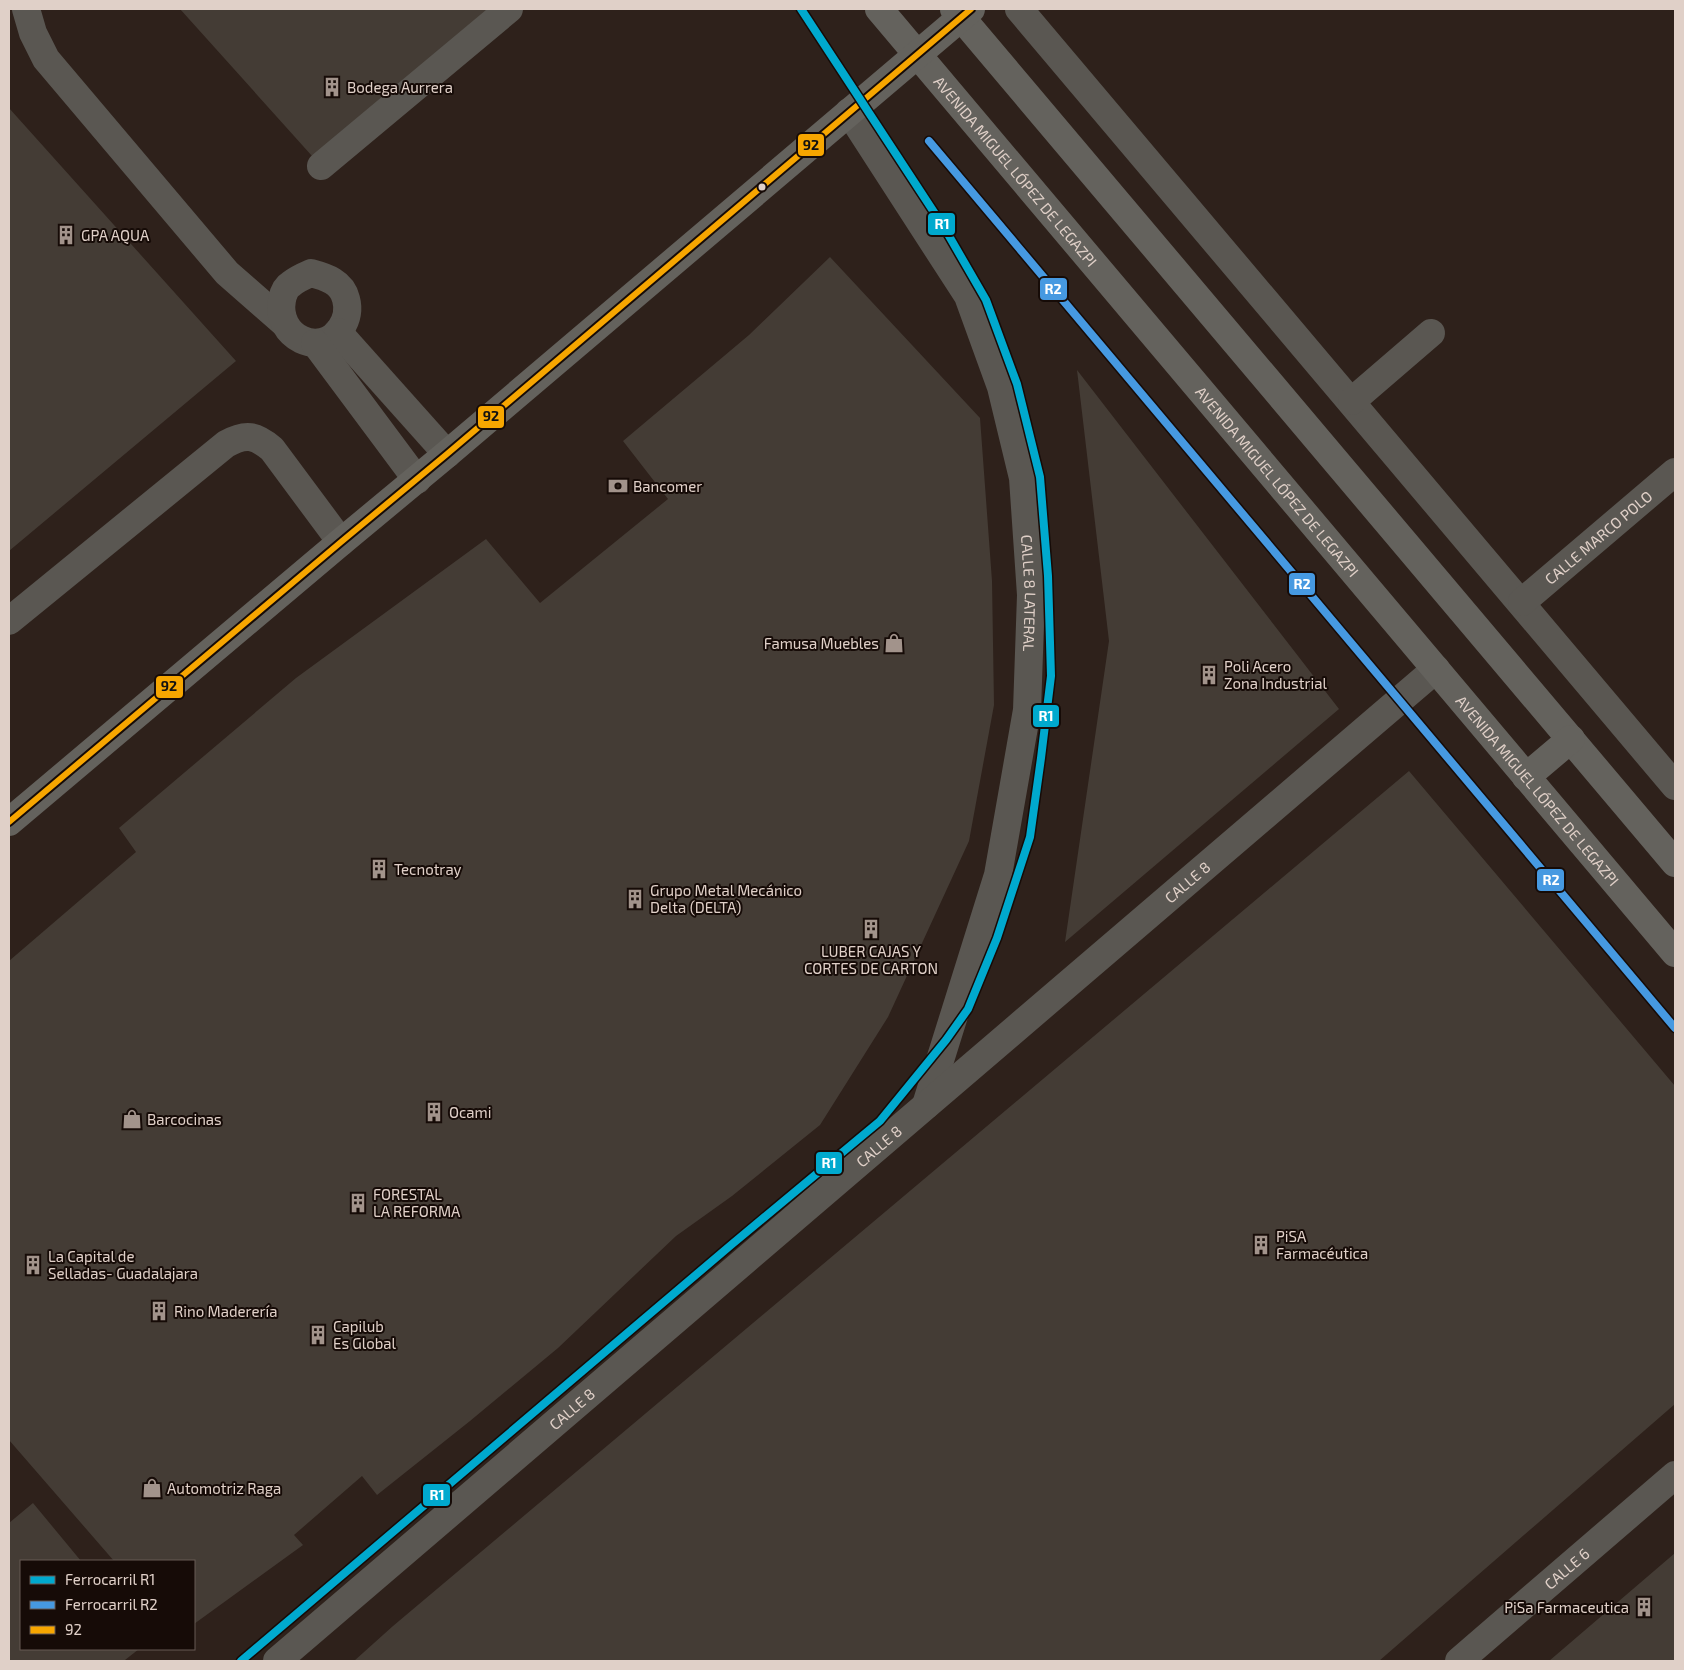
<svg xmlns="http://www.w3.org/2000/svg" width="1684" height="1670" viewBox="0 0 1684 1670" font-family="'Exo 2',sans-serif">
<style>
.building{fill:#443c35}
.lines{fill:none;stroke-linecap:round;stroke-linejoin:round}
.minor{stroke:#5a5752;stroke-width:28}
.major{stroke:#64625d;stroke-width:28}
.bus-1-casing{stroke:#160b07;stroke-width:10}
.bus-1{stroke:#f7a600;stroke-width:6}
.rail-1-casing{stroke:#160b07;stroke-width:11}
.rail-2-casing{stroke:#160b07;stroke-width:11}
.rail-1{stroke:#00a9ce;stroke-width:8}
.rail-2{stroke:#4699e1;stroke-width:8}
.bus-dot{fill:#e0d0c8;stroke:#160b07;stroke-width:2}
.labels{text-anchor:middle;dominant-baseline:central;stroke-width:4;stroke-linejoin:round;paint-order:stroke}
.poi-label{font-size:15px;fill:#e0d0c8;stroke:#160b07;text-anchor:start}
.street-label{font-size:15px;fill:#e0d0c8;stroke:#160b07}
.line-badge{stroke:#160b07;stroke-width:2}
.badge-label{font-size:14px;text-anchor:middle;font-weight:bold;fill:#fff}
.pale-badge-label{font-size:14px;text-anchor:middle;font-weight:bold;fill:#111}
</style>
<rect width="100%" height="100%" fill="#2e211b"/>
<path class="building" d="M180,9H505L321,166Z
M9,108L236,361L9,551Z
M830,257L980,418L992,581L994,705L969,841L888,1017L820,1125L732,1196L676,1236L558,1348L470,1421L377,1495L362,1476L294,1535L303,1545L194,1624V1561H114L9,1440V961L136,852L119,828L296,678L486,539L540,603L668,499L623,441L749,335Z
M1077,370L1339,709L1065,942L1109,641Z
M1409,771L1675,1086V1404L1379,1661H354L393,1626Z
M33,1503L81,1561H21V1649H139L125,1660L126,1661H9V1523Z
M1675,1553V1661H1549Z"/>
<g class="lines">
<g class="minor">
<path d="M26,9L33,33L46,59L227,273L283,322"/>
<path d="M1019,9L1675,786"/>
<path id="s1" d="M849,112L968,296L1001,387L1023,478L1031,595L1027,710L998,875L926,1105"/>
<path d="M321,166L509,9"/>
<path d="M311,273C326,277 342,282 346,299C349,310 347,319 341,328C321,359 275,337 282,300C283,294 286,287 291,284C297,279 304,276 311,273Z"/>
<path d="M338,332L447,454"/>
<path d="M315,343L417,480"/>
<path d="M1352,401L1431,333"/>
<path id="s2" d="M1522,602L1675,472"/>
<path d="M9,621L226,444C246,433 255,435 272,449L341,542"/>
<path id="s3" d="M277,1661L1436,669"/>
<path id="s4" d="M1459,1661L1675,1475"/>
</g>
<g class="major">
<path id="s5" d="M879,9L1675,953"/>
<path d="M954,9L1675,863"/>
<path d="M1526,777L1571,739"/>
<path d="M9,822L341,542L447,454L971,9"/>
</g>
<defs>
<path id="bus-1" d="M9,822L341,542L447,454L971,9"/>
</defs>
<use href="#bus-1" class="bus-1-casing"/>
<use href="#bus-1" class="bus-1"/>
<defs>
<path id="rail-1" d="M241,1661L731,1245L880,1121L946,1040L968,1009L997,938L1030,837L1041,758L1051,676L1048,576L1040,477L1017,384L986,300L945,229L801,9"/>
<path id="rail-2" d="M929,141L1675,1028"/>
</defs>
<use href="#rail-1" class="rail-1-casing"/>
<use href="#rail-2" class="rail-2-casing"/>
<use href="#rail-1" class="rail-1"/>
<use href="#rail-2" class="rail-2"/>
</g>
<defs>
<symbol id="building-bare" viewBox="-9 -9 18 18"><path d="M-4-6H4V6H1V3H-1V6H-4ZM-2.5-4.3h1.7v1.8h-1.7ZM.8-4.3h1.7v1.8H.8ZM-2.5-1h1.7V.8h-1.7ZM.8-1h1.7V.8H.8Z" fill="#a2938b" stroke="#160b07" stroke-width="2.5" paint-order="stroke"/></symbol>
<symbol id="bank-bare" viewBox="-9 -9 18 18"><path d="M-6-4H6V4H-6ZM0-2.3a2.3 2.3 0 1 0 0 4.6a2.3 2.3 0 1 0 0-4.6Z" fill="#a2938b" stroke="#160b07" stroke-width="2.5" paint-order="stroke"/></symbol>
<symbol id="shop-bare" viewBox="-9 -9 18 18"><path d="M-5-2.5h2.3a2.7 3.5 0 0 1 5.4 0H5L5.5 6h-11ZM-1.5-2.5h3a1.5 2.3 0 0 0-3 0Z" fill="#a2938b" stroke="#160b07" stroke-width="2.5" paint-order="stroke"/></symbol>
</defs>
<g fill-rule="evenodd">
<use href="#building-bare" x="318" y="73" width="28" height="28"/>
<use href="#building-bare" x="52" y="221" width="28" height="28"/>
<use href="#bank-bare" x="604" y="472" width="28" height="28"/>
<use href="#shop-bare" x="880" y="629" width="28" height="28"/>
<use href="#building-bare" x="1195" y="661" width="28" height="28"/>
<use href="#building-bare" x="365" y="855" width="28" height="28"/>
<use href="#building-bare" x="621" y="885" width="28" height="28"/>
<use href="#building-bare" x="857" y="915" width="28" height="28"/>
<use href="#building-bare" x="420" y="1098" width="28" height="28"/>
<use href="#shop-bare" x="118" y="1105" width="28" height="28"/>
<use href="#building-bare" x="344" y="1189" width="28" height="28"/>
<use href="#building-bare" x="1247" y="1231" width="28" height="28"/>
<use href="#building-bare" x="19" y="1251" width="28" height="28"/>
<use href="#building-bare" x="145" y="1297" width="28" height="28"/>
<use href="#building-bare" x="304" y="1321" width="28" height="28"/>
<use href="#shop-bare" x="138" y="1474" width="28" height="28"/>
<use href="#building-bare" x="1630" y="1593" width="28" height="28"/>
</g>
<circle class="bus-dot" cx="762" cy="187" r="4.5"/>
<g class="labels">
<g class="poi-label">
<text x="347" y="87">Bodega Aurrera</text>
<text x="81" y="235">GPA AQUA</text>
<text x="633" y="486">Bancomer</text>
<text x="879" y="643" text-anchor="end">Famusa Muebles</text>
<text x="1224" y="666">Poli Acero<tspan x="1224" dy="17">Zona Industrial</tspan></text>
<text x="394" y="869">Tecnotray</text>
<text x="650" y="890">Grupo Metal Mecánico<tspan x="650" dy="17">Delta (DELTA)</tspan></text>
<text x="871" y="951" text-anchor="middle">LUBER CAJAS Y<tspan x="871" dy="17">CORTES DE CARTON</tspan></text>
<text x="449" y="1112">Ocami</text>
<text x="147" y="1119">Barcocinas</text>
<text x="373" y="1194">FORESTAL<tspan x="373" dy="17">LA REFORMA</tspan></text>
<text x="1276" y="1236">PiSA<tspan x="1276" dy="17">Farmacéutica</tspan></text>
<text x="48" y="1256">La Capital de<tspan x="48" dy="17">Selladas- Guadalajara</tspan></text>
<text x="174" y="1311">Rino Maderería</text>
<text x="333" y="1326">Capilub<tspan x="333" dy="17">Es Global</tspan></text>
<text x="167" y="1488">Automotriz Raga</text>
<text x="1629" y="1607" text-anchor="end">PiSa Farmaceutica</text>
</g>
<g class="street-label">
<text stroke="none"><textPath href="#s5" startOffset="212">AVENIDA MIGUEL LÓPEZ DE LEGAZPI</textPath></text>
<text stroke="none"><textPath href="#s5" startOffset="618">AVENIDA MIGUEL LÓPEZ DE LEGAZPI</textPath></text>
<text stroke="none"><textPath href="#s2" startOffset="100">CALLE MARCO POLO</textPath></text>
<text stroke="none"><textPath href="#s1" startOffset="525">CALLE 8 LATERAL</textPath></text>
<text stroke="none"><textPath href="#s5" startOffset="1022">AVENIDA MIGUEL LÓPEZ DE LEGAZPI</textPath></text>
<text stroke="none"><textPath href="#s3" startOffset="1198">CALLE 8</textPath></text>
<text stroke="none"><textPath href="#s3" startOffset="792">CALLE 8</textPath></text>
<text stroke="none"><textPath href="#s3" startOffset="388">CALLE 8</textPath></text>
<text stroke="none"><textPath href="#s4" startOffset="142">CALLE 6</textPath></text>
</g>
</g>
<g class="line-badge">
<rect x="797" y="133" width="28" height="24" rx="5" fill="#f7a600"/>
<rect x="927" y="212" width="29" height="24" rx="5" fill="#00a9ce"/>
<rect x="1039" y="277" width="29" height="24" rx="5" fill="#4699e1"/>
<rect x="477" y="405" width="28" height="24" rx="5" fill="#f7a600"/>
<rect x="1288" y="572" width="28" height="24" rx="5" fill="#4699e1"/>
<rect x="155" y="675" width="29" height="24" rx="5" fill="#f7a600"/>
<rect x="1032" y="704" width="28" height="24" rx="5" fill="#00a9ce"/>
<rect x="1536" y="868" width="29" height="24" rx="5" fill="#4699e1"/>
<rect x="815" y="1151" width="28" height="24" rx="5" fill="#00a9ce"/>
<rect x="422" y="1483" width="29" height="24" rx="5" fill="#00a9ce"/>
</g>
<g class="badge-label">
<text x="942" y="229">R1</text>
<text x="1053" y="294">R2</text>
<text x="1302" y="589">R2</text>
<text x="1046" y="721">R1</text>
<text x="1551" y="885">R2</text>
<text x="829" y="1168">R1</text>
<text x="437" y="1500">R1</text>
</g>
<g class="pale-badge-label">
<text x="811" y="150">92</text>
<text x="491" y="421">92</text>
<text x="169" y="691">92</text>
</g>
<rect width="1684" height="1670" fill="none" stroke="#e0d0c8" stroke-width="20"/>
<rect x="20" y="1560" width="175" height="90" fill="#160b07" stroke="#675a54"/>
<rect x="30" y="1576" width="25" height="8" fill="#00a9ce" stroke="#675a54"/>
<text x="65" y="1585" font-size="15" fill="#e0d0c8">Ferrocarril R1</text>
<rect x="30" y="1601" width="25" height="8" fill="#4699e1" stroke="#675a54"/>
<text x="65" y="1610" font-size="15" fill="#e0d0c8">Ferrocarril R2</text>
<rect x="30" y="1626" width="25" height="8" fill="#f7a600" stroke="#675a54"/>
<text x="65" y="1635" font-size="15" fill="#e0d0c8">92</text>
</svg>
